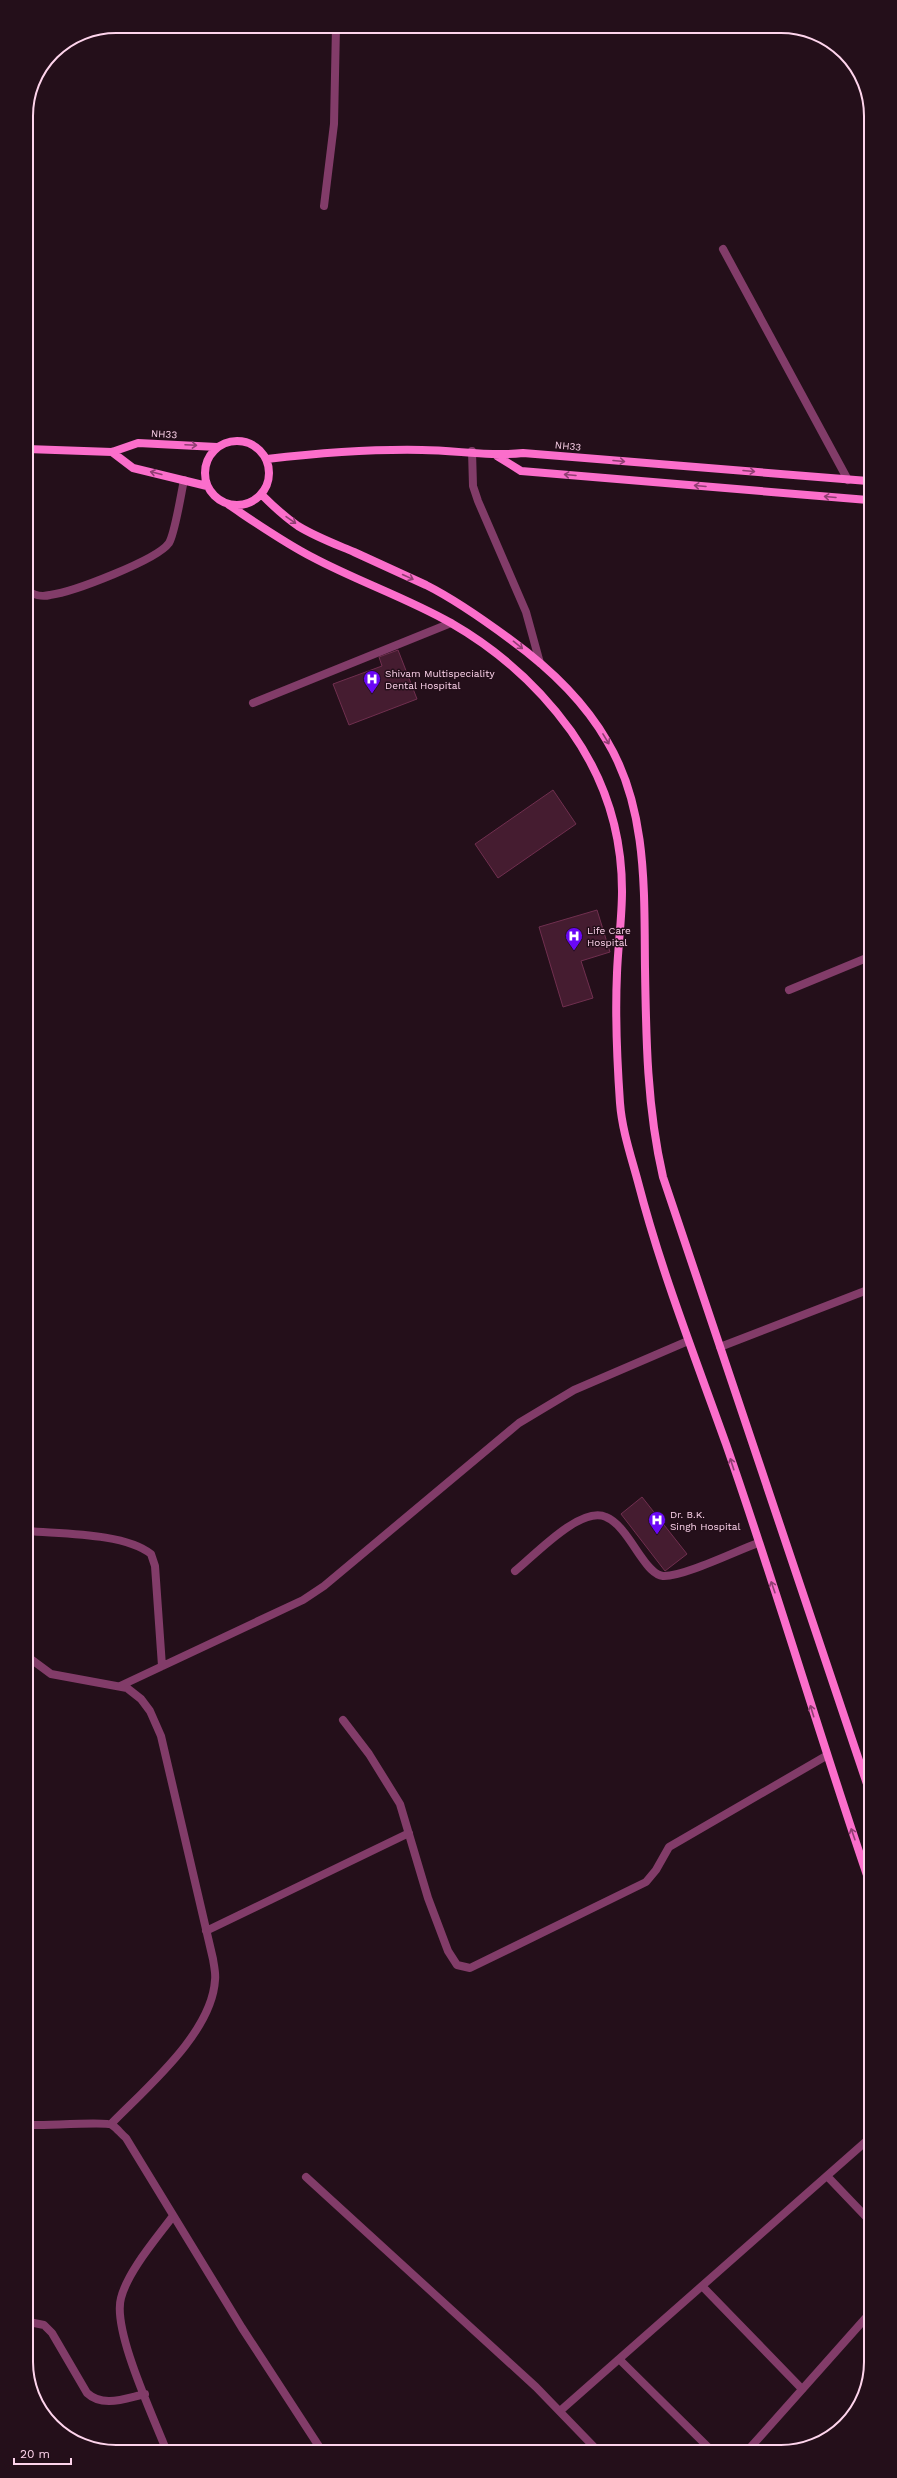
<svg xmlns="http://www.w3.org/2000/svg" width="897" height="2478" viewBox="0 0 897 2478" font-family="'Work Sans',sans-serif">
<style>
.building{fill:#451c30;stroke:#702f4f}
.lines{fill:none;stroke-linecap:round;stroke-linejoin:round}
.lane{stroke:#823c69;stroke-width:8}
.street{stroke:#823c69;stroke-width:8}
.secondary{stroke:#fb6ecb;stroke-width:8}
.oneway{stroke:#903e72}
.labels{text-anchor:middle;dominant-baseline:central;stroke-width:3;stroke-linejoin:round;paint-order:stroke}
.street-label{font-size:10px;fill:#fed4ec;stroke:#240f1a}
.poi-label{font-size:10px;fill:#fed4ec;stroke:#240f1a;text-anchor:start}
.rim{fill:none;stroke:#fed4ec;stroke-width:2}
</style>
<rect width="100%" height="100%" fill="#240f1a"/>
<path class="building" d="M398,650L417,699L349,725L333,684L382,666L379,657Z
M553,790L576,824L498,878L475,844Z
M597,910L610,952L581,961L593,998L563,1007L539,927Z
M642,1497L687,1554L665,1571L621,1514Z"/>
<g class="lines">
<path class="lane" d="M324,206L334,124L336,26
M723,249L848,480
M827,2176L871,2222
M306,2177L536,2387L597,2450
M702,2286L802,2389
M619,2359L710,2449
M560,2411L871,2137"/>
<path class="street" d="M472,451L473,486L478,501L526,612L540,663
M27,590C33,595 42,597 50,595C73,592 157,560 169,543C175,533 181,494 184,480
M253,703L451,623
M789,990L869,957
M720,1347L870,1289
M28,1531C62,1534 125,1533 151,1554L155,1566L162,1666
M515,1571C534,1556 581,1505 606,1517C621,1523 633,1546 642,1558C647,1565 654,1575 663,1576C683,1577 736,1551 758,1543
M28,1657L51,1674L127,1688L141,1699L150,1711L161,1736L213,1959C214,1966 216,1974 215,1980C212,2033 146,2088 111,2124
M120,1686L303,1600L324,1586L519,1423L574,1390L688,1341
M343,1720L369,1754L400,1804L428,1898L448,1951L457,1965L470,1968L646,1882L656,1870L669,1847L826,1756
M206,1931L409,1833
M29,2125C42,2126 106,2121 112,2125C117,2128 121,2134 126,2138L242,2328L322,2451
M29,2322L44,2325L52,2333L87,2393C103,2408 126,2398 145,2394
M749,2449L871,2312
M167,2452C154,2418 112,2330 121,2298C128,2271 156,2239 173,2216"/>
<path class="secondary" d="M205 473a32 32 0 1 1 64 0a32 32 0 1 1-64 0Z
M27,449L112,452L138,443L217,447
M112,452L133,468L207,486
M497,456L521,471L868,500
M267,459C319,453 370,449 422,450C456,450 489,457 523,453L868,481
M262,495C273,506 285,517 298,526C316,537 335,544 354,552C378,563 402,574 426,585C456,600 484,620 511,640C548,667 584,701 607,741C648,809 644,892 645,968C646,1038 647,1108 663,1177L870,1793
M229,505C256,523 283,542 312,557C357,581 407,598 451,623C498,650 540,688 571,731C605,779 622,833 622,891C622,918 618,946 617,973C615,1015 617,1060 620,1103C622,1130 631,1156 638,1182C661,1271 695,1357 726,1444C777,1590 820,1738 870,1884"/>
</g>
<defs><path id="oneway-shaft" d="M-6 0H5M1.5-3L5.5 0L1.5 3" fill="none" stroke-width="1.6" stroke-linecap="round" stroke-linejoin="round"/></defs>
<g class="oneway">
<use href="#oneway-shaft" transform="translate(191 445) rotate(3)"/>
<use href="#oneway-shaft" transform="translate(619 461) rotate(5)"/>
<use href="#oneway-shaft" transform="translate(749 471) rotate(5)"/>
<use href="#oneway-shaft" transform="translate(156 473) rotate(-166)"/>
<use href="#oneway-shaft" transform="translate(570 475) rotate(-175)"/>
<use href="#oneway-shaft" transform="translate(700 486) rotate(-175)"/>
<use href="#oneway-shaft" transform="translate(830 497) rotate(-175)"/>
<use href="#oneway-shaft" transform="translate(291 520) rotate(35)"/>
<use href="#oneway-shaft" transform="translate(408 577) rotate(25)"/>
<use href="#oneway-shaft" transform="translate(518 645) rotate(39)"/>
<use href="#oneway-shaft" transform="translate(606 739) rotate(59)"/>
<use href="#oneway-shaft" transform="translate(732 1464) rotate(-108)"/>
<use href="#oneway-shaft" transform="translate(773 1587) rotate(-109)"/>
<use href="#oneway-shaft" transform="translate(812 1711) rotate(-107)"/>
<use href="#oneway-shaft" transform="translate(853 1834) rotate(-109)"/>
</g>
<defs>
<symbol id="hospital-pin" viewBox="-11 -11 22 30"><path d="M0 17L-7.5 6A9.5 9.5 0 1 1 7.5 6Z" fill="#6a07f6" stroke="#240f1a"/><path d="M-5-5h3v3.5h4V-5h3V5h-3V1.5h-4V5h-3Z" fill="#fff"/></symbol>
</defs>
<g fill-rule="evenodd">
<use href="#hospital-pin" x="362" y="669" width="20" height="27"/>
<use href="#hospital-pin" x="564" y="926" width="20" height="27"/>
<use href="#hospital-pin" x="647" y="1510" width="20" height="27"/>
</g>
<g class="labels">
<g class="street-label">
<text transform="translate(164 434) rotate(3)">NH33</text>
<text transform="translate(568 446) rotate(5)">NH33</text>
</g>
<g class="poi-label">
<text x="385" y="673">Shivam Multispeciality<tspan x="385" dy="12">Dental Hospital</tspan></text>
<text x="587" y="930">Life Care<tspan x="587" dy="12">Hospital</tspan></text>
<text x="670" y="1514">Dr. B.K.<tspan x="670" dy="12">Singh Hospital</tspan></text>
</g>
</g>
<path d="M0 0H897V2478H0ZM116 33H781A83 83 0 0 1 864 116V2362A83 83 0 0 1 781 2445H116A83 83 0 0 1 33 2362V116A83 83 0 0 1 116 33Z" fill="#240f1a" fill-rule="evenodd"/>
<path class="rim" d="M116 33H781A83 83 0 0 1 864 116V2362A83 83 0 0 1 781 2445H116A83 83 0 0 1 33 2362V116A83 83 0 0 1 116 33Z"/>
<path d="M14 2458v6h57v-6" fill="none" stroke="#fed4ec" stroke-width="2"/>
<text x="20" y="2458" font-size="12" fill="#fed4ec" stroke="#240f1a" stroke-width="3" paint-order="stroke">20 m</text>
</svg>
